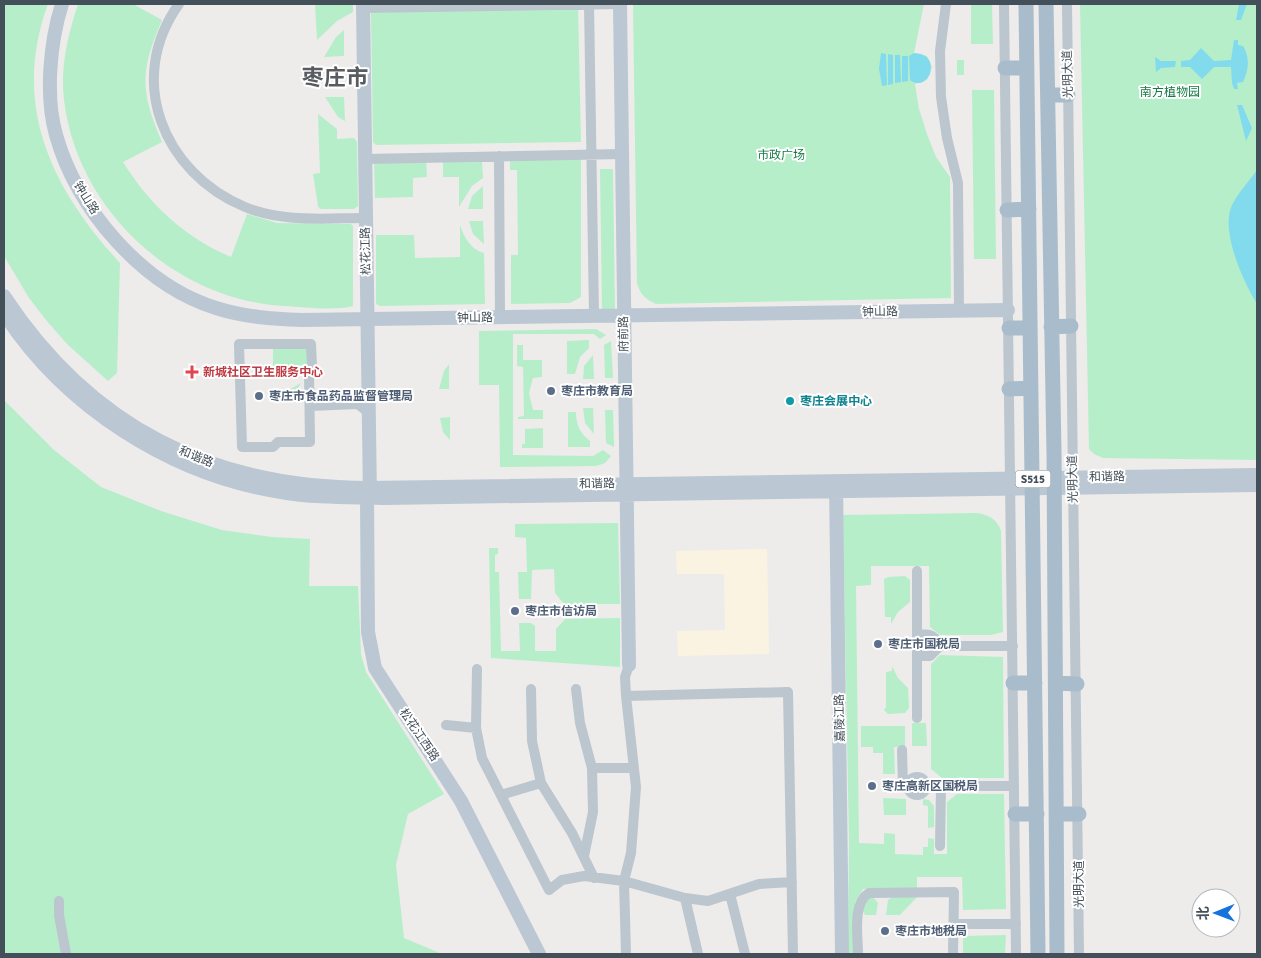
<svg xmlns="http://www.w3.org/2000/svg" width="1261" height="958" viewBox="0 0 1261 958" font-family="Signika,'Noto Sans SC',sans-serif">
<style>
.commercial{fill:#fbf3e1}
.green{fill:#b6eeca}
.water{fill:#82daed}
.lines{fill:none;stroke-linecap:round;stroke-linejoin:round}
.street{stroke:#bbc6ce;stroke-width:10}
.secondary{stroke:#bbc7d3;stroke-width:14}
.primary{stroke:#a9bccb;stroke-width:15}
.health-dot{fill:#e0444e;stroke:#fff;stroke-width:2}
.service-dot{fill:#5c6f8a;stroke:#fff;stroke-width:2}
.culture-dot{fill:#0f9aa8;stroke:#fff;stroke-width:2}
.labels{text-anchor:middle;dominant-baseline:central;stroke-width:4;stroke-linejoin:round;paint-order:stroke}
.shield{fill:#fff;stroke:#7b848b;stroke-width:1}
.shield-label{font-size:11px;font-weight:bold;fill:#434f59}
.street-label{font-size:12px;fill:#434f59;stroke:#fff}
.park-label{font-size:12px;fill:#147a44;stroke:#fff}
.health-label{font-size:12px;font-weight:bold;fill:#be3a42;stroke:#fff;text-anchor:start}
.service-label{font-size:12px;font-weight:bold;fill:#4e5e75;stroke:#fff;text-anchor:start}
.culture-label{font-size:12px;font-weight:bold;fill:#0d838f;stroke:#fff;text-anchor:start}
.town-label{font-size:22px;font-weight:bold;fill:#585c60;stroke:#fff}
</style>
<rect width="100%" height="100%" fill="#eeebeb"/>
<path class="commercial" d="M767,549L769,654L678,656L677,631L725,630L724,574H677L676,551Z"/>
<path class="green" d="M4,4H48C11,105 51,188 120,263L117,373L108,381L67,344L46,320L29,298L4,256Z
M78,4H133L162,20C140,71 140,91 162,142L123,162C150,205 184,237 231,257L247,214L277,223L351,224L353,226V306C335,311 303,307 284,306C175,300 77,210 64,100C60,67 68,35 78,4Z
M315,4H353V12L337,21L317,40Z
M633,4H924L914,53L927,56L932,67L927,80L915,84L919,109L927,134L936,157L950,177L951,298L656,304C645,299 640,294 637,283Z
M971,4H992L993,44H971Z
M1080,4H1257V460L1103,458L1094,454L1089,449Z
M578,6L581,142L376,145L373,142L371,11Z
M344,30V56L324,57L336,37Z
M957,60H964V75H957Z
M972,90H994L996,259H974Z
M325,97H344L345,121L338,117Z
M318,114L337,129V139L354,138L357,142L358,206L354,209H320L318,206L313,174L320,173Z
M581,156V297L570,303L511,304V255H518L517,170H510V158Z
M426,158L427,177L413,178V197L375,198L374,160Z
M443,158L482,161L483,178L472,186L459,207V177H443Z
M600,169H613L615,309H602Z
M483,186V209H468L472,196Z
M469,221H483L484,244L473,234Z
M460,225C464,237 470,249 484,253L485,304L380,306L376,304V235H414L415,258L460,257Z
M596,329L606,335L600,339L594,334H513V455L593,456L603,450L611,456L605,463L596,466L500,467L499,385H479V331Z
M589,340V348L580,357L575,374H567V341Z
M611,341L613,378H605L604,345Z
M517,345H523V360H542V377L533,378L529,393L533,410H543V419H518V417L524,416L523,367L517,366Z
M307,347V365L273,366V348Z
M593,355L594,379H583L584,366Z
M449,364V389H439L444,371Z
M301,383L290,401H283L287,391Z
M4,400L54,450L101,487L161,511L222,530L272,537L310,539L309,586H358L361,654L366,672L444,794L408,814L396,865L404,938L442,954H4Z
M583,408H593L594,434L585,423Z
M605,410H613L614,447L606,443Z
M568,412H576C576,425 580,433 590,441V447H568Z
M450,417V440L443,432L440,418Z
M543,428V448H522V444H525V429Z
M977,513C989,515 997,519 1001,531L1003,632L991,635H940L930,627L929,566H871V585L856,586L859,843L884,844V833L895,834V854L923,855V847H928V838L934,839V854H947V802L957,794H1004L1006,909L963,910L962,877H917V888L863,889L855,903L854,954H848L849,843L843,515Z
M618,523L620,604H564L555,593L554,569L532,570L531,599H519L518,572H527L526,538L515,537V524Z
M489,548H498V554L495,555V572H499L501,651H520L519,623H531L535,626V651H556V629L565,619L620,618V667L491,658Z
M905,576L910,580V602L898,612L891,624V617H885L884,579L888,577Z
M940,655L1003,657L1004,778H942L931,769V664Z
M892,666L898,678L908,688L909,708L905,713L888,714L884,710L886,707V672L892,671Z
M912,723H926L927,746H912Z
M861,726H905V747H894L895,774H883V753H873V747H861Z
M883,798L906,799V815H884Z
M923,799L929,800L934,806V827L928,828V806L923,805Z
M918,896L900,915H886L888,900L892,897Z
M873,897L878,903L876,915H865L863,911L865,899Z
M1006,935L1005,954H963V936Z"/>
<path class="water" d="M1239,4H1247L1241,20H1236Z
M1234,40H1238V45L1243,46C1250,57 1249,70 1243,82L1237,83L1238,89H1234L1232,83L1231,67H1214L1202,79L1190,67H1181V61L1190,60L1201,48L1214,61L1231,60Z
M881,53L886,54L887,85L882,86L879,69Z
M914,53C928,54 933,61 930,74C925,83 918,86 910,80L909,56Z
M888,54L893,55V84L888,85Z
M895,55H900L901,82L895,83Z
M902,56H908V81L902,82Z
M1155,57L1161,61H1176L1175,67L1161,68L1156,72Z
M1237,105H1242L1252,128L1246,141Z
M1257,170V304C1243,281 1220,231 1232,205C1238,193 1249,181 1257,170Z"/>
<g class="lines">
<path class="street" d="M179,4C125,79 163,173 245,207C283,223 326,218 366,218
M589,4L594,316
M946,4L940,51L941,97L947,138L958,183L959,311
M1004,4L1016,954
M1067,4L1079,954
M363,8L620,4
M499,156L500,317
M365,159L622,154
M239,344H311L312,366L309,373L310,442H278L273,447H242Z
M310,406L358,404L368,412
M917,571V718
M917,634C929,634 935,634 940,646
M940,646H1013
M917,656H930L940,646
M477,669L476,728L482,758L549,890L562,880L584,876L624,881L685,898L708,901L759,884L792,882
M531,689L532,741L541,783
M576,689L580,723L592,768L593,812L584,856
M626,696L788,692L793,954
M446,725L476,728
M902,750L903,786H908
M592,768H633
M908 786a9 9 0 1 1 18 0a9 9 0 1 1-18 0Z
M927,786H1014
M501,795L541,783L572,833L594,878
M940,846L941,787
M730,894L745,954
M685,898L698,954
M59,901V915L66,954
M954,924H1016
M626,954L624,881L631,853L636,787L626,696L625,677L629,665
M858,954C858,936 852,903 869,893L954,892L953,954"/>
<path class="secondary" d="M62,4C50,42 45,96 56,135C77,209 142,285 216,308C244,317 273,319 302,320L1008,310
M363,4L370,497
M620,4L629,665
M4,296C91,428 213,488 369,488L1257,475
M4,313C65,407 171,475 281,492C315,498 350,497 384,498L1257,485
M836,483L842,954
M367,498L368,632L375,668L461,801L539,954"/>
<path class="primary" d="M1026,4L1038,954
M1046,4L1054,453L1057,954
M1005,68H1027
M1048,95H1068
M1007,210L1029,209
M1051,327L1071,326
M1009,328H1030
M1009,389L1031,388
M1013,683H1035
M1056,683L1077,684
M1015,814H1037
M1057,814H1079"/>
</g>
<path class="health-dot" d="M189.5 364.5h5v5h5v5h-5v5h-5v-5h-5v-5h5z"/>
<g class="service-dot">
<circle cx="551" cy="391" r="5"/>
<circle cx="259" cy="396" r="5"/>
<circle cx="515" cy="611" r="5"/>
<circle cx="878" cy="644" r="5"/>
<circle cx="872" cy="786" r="5"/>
<circle cx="885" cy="931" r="5"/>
</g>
<circle class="culture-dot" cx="790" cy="401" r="5"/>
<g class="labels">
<rect class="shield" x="1015.5" y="470.5" width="35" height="17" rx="4"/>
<g class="shield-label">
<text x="1033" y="479">S515</text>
</g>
<g class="street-label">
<text transform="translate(1068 74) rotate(-91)">光明大道</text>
<text transform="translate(86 198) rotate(58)">钟山路</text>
<text transform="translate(366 251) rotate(-91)">松花江路</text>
<text transform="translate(880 312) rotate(-1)">钟山路</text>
<text transform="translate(475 318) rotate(-1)">钟山路</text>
<text transform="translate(624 334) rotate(-91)">府前路</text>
<text transform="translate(196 457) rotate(22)">和谐路</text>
<text transform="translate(1107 477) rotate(-1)">和谐路</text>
<text transform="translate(1073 479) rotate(-91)">光明大道</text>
<text transform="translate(597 484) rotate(-1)">和谐路</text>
<text transform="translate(840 718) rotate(-91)">嘉陵江路</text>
<text transform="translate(419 735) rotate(56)">松花江西路</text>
<text transform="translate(1079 884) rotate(-90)">光明大道</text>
</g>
<g class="park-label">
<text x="1170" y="92">南方植物园</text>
<text x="781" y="155">市政广场</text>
</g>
<g class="health-label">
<text x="203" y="372">新城社区卫生服务中心</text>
</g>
<g class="service-label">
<text x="561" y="391">枣庄市教育局</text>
<text x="269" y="396">枣庄市食品药品监督管理局</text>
<text x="525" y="611">枣庄市信访局</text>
<text x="888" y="644">枣庄市国税局</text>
<text x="882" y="786">枣庄高新区国税局</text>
<text x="895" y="931">枣庄市地税局</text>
</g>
<g class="culture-label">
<text x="800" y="401">枣庄会展中心</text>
</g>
<g class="town-label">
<text x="335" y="77">枣庄市</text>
</g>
</g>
<rect width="1261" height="958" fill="none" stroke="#434f59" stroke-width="10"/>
<g transform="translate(1216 913) rotate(269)"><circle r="24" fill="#ffffff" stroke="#b4b9bd"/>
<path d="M0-4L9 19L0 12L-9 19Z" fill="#1573de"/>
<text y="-8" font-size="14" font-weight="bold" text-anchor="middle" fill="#434f59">北</text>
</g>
</svg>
